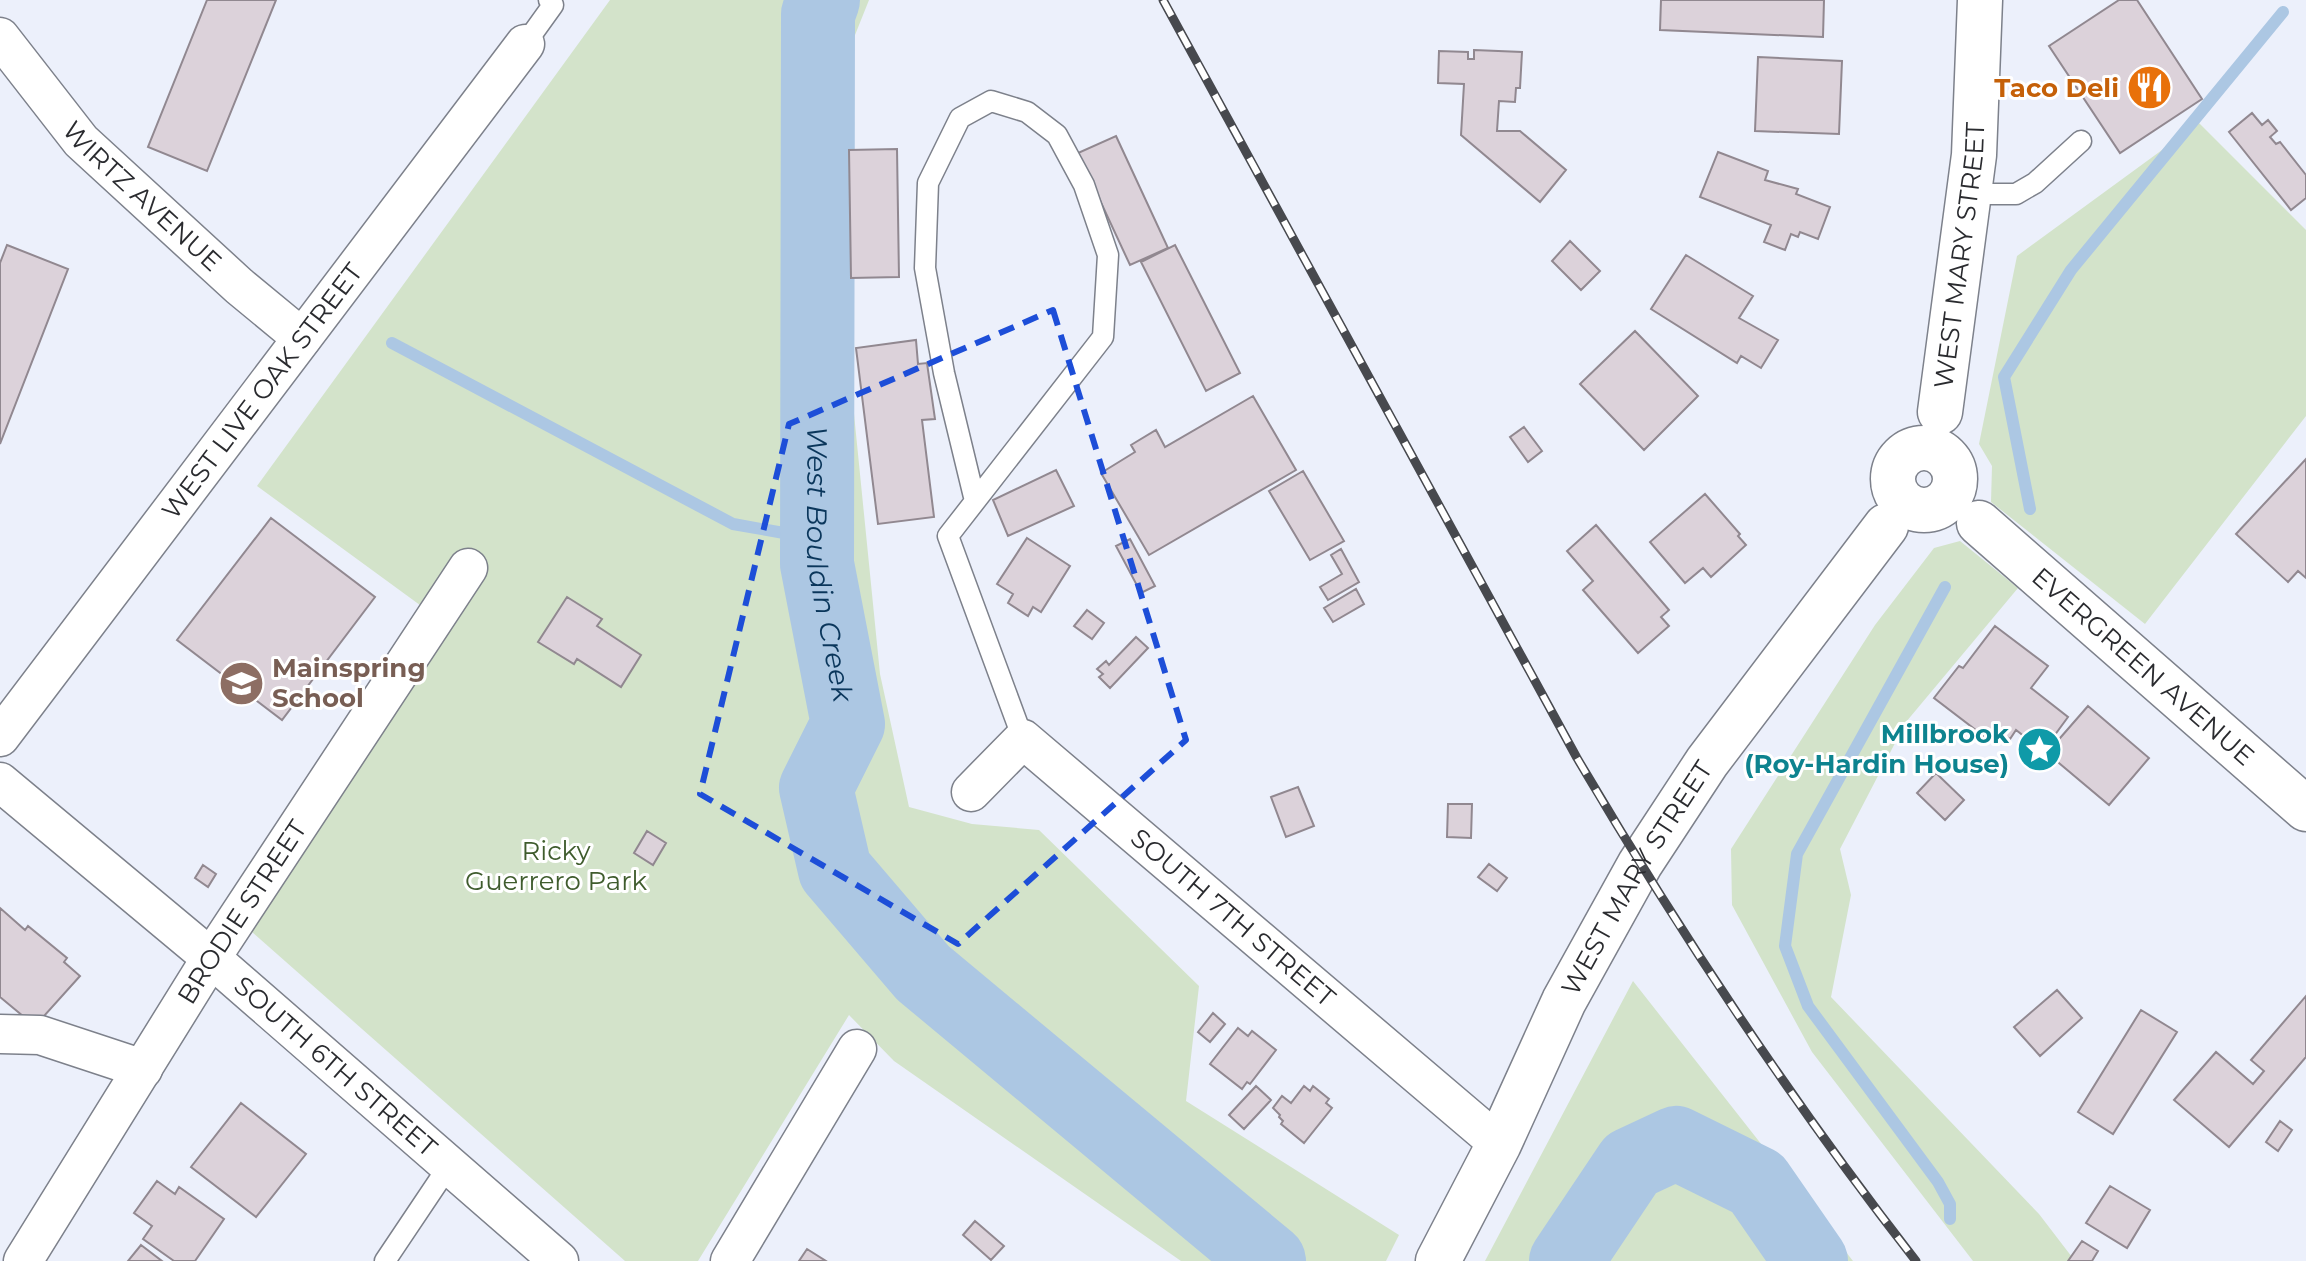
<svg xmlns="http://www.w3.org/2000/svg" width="2306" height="1261" viewBox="0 0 2306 1261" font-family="Montserrat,sans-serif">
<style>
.green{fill:#d3e3ca}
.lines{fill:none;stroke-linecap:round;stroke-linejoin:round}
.stream{stroke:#acc7e3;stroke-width:12}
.river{stroke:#acc7e3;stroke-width:74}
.building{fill:#dcd2da;stroke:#918890;stroke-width:2}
.service-casing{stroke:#7d818b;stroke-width:23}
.minor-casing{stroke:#7d818b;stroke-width:41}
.tertiary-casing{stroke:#7d818b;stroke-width:47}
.service{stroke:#fff;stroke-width:20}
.minor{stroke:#fff;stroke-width:38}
.tertiary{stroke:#fff;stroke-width:44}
.rail-casing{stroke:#47494e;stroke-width:9}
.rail{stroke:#fff;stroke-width:6;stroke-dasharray:18;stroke-linecap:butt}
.marked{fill:none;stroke:#1d4ed8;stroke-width:6;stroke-dasharray:16 10;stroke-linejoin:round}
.labels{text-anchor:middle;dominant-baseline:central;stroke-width:6;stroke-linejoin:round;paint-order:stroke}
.food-label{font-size:26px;font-weight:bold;fill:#c56008;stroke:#fff;text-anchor:end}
.street-label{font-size:26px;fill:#2a2b2f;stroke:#fff}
.education-label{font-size:26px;font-weight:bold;fill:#785e54;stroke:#fff;text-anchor:start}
.culture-label{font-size:26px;font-weight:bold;fill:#0d838f;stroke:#fff;text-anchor:end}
.park-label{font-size:26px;fill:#3f5c2d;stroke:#fff}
.water-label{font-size:28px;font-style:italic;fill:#0a365b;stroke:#fff}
</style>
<rect width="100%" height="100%" fill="#ecf0fb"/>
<path class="green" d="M610,0H869L845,60L841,284L880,674L909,807L972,824L1039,830L1199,986L1186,1101L1399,1235L1386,1261H1181L894,1061L849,1015L698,1261H625L226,909L424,608L257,486Z
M2199,123L2306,230V416L2145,624L1991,502L1992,466L1979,444L2017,256Z
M1960,541L2018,588L1906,722L1840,849L1851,895L1831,997L2039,1214L2075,1261H1973L1812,1052L1732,905L1731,849L1875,625L1934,548Z
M1633,981L1853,1261H1485Z"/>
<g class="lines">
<path class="stream" d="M392,343L733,524L818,539
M2030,509L2004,377L2071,270L2283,12
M1945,587L1797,854L1785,946L1808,1006L1938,1182L1950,1204V1219"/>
<g class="river">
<path id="s1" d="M823,0L818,14L817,564L848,724L816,788L835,870L923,973L1269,1261"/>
<path d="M1566,1261L1631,1164L1676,1143L1757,1183L1811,1261"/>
</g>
</g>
<path class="building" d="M207,0H276L207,171L148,147Z
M1661,0H1824L1823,37L1660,30Z
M2119,0H2137L2202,99L2120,153L2049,46Z
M1474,50L1522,52L1520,88H1516L1515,102L1499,101L1497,131H1520L1566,170L1540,202L1461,135L1464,84L1438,83L1439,51L1468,52V59H1474Z
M1758,57L1842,61L1839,134L1755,131Z
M2252,113L2262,125L2268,120L2277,131L2270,137L2276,144L2280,142L2306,175V198L2291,210L2229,132Z
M1116,136L1168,248L1130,265L1078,153Z
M897,149L899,277L851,278L849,150Z
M1718,152L1768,171L1765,180L1798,189L1796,194L1830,207L1818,239L1800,232L1798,237L1791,234L1785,250L1764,242L1771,225L1700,197Z
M1570,241L1600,271L1581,290L1552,261Z
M7,245L68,269L0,444V263Z
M1175,245L1240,373L1206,391L1141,262Z
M1686,255L1753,296L1739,318L1778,340L1761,368L1741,356L1737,363L1651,309Z
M1635,331L1698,396L1644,450L1580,384Z
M916,340L918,364L927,363L935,419L922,420L934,517L878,524L856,348Z
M1253,396L1296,470L1149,555L1101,473L1135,452L1131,445L1156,430L1165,447Z
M1524,427L1542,451L1528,462L1510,437Z
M2306,459V578L2298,571L2288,582L2236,534Z
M1056,470L1074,506L1008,536L993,500Z
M1303,471L1344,541L1310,560L1269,491Z
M1705,494L1740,534L1738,536L1746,545L1711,577L1703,568L1685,583L1650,542Z
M271,518L375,597L282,720L177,640Z
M1596,525L1669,610L1661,617L1669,626L1638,653L1583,590L1593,581L1567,551Z
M1027,538L1070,566L1041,612L1033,607L1028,616L1008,603L1013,594L997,584Z
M1130,539L1155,586L1141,593L1116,546Z
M1341,549L1359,582L1328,600L1320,587L1342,574L1331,555Z
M1356,589L1364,604L1333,622L1324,608Z
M567,597L602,619L597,626L641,655L621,687L577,659L574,664L538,642Z
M1087,610L1104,623L1092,639L1074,626Z
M1995,626L2048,666L2031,688L2068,717L2043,751L2016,730L2010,739L1997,730L1989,740L1934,698L1959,666L1963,668Z
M1136,637L1148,648L1110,688L1099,677L1103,674L1097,669L1106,661L1109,665Z
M2088,706L2149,758L2109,805L2047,753Z
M1936,773L1964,800L1945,820L1917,793Z
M1298,787L1314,826L1286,837L1271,797Z
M1448,804H1472L1471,838L1447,837Z
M647,831L666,843L653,865L634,853Z
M1489,864L1507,878L1497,891L1478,877Z
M203,865L216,874L208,887L195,878Z
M0,908L25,930L28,926L67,958L64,962L80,976L35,1026L0,997Z
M2057,990L2082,1018L2040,1056L2014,1027Z
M2306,996V1057L2229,1147L2174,1100L2216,1052L2253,1084L2264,1071L2251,1060Z
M2141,1010L2177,1032L2113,1134L2078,1112Z
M1213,1013L1225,1024L1210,1042L1198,1032Z
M1238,1028L1248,1036L1252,1031L1276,1050L1250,1084L1247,1082L1242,1089L1210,1064Z
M1256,1086L1271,1100L1244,1129L1229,1115Z
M1304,1086L1310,1091L1313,1086L1329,1099L1326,1103L1332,1108L1304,1143L1281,1124L1283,1121L1279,1117L1280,1115L1273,1108L1282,1096L1291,1103Z
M241,1103L306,1154L256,1217L191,1167Z
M2280,1121L2292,1130L2278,1151L2266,1142Z
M157,1181L175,1194L179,1187L224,1219L195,1261H174L143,1239L152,1226L134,1213Z
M2110,1186L2150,1210L2127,1248L2086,1223Z
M975,1221L1004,1246L991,1260L963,1235Z
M2082,1241L2098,1251L2092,1261H2068Z
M141,1245L162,1261H128Z
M807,1249L826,1261H799Z"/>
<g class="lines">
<defs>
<path id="service" d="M525,44L553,5L549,0
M1969,194H2016L2035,183L2081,141
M975,501L944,373L925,268L928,183L960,118L991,101L1027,112L1057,135L1084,185L1108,255L1103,337L948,536L1023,739
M385,1261L448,1167"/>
<g id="minor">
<path id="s2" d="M0,37L81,141L239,286L302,338"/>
<path id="s3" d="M0,737L525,44"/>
<path id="s4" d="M0,782L211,958L559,1261"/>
<path id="s5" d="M971,792L1023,739L1499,1144"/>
<path d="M0,1034L40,1035L143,1069"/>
<path id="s6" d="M23,1261L211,958L468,568"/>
<path d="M730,1261L857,1049"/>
</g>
<g id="tertiary">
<path id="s7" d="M1940,412L1974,155L1980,0"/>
<circle cx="1924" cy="479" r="31"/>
<path id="s8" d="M1979,523L2306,809"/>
<path id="s9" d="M1438,1261L1499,1144L1564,1001L1640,864L1707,762L1886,526"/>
</g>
</defs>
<use href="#service" class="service-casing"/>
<use href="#minor" class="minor-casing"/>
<use href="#tertiary" class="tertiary-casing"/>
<use href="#service" class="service"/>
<use href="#minor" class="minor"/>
<use href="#tertiary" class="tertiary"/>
<defs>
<path id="rail" d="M1163,0L1577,758C1680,933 1791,1101 1916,1261"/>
</defs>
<use href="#rail" class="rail-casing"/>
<use href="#rail" class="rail"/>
</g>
<path class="marked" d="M1053,310L1186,740L958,944L700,794L789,424Z"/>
<defs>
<symbol id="restaurant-disc" viewBox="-11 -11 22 22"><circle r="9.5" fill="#e8710a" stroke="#fff"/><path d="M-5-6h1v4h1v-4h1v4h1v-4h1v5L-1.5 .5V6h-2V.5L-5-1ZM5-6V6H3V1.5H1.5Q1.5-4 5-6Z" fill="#fff"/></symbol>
<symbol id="school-disc" viewBox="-11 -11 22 22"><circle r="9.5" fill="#8d6e63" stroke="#fff"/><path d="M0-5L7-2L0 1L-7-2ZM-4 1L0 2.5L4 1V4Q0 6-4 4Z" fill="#fff"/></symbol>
<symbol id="sight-disc" viewBox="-11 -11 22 22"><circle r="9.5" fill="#0f9aa8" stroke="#fff"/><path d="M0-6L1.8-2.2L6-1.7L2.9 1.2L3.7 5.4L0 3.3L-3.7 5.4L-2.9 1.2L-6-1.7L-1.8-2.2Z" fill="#fff"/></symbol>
</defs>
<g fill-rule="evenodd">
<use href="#restaurant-disc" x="2124" y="62" width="51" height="51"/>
<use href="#school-disc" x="216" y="658" width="51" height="51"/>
<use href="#sight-disc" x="2014" y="724" width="51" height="51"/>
</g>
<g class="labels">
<g class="food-label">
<text x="2119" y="88">Taco Deli</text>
</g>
<g class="street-label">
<text stroke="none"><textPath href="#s2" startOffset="214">WIRTZ AVENUE</textPath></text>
<text stroke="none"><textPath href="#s7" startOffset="158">WEST MARY STREET</textPath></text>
<text stroke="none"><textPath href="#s3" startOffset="434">WEST LIVE OAK STREET</textPath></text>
<text stroke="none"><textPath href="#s8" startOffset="218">EVERGREEN AVENUE</textPath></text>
<text stroke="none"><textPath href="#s9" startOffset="432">WEST MARY STREET</textPath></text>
<text stroke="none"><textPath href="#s6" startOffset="412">BRODIE STREET</textPath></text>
<text stroke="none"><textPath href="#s5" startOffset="350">SOUTH 7TH STREET</textPath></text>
<text stroke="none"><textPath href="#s4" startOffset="440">SOUTH 6TH STREET</textPath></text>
</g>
<g class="education-label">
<text x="272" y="668">Mainspring<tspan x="272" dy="30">School</tspan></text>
</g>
<g class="culture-label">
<text x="2009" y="734">Millbrook<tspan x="2009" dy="30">(Roy-Hardin House)</tspan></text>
</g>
<g class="park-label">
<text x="556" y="851">Ricky<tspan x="556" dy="30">Guerrero Park</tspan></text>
</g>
<g class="water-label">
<text stroke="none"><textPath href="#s1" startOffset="566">West Bouldin Creek</textPath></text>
</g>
</g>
</svg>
